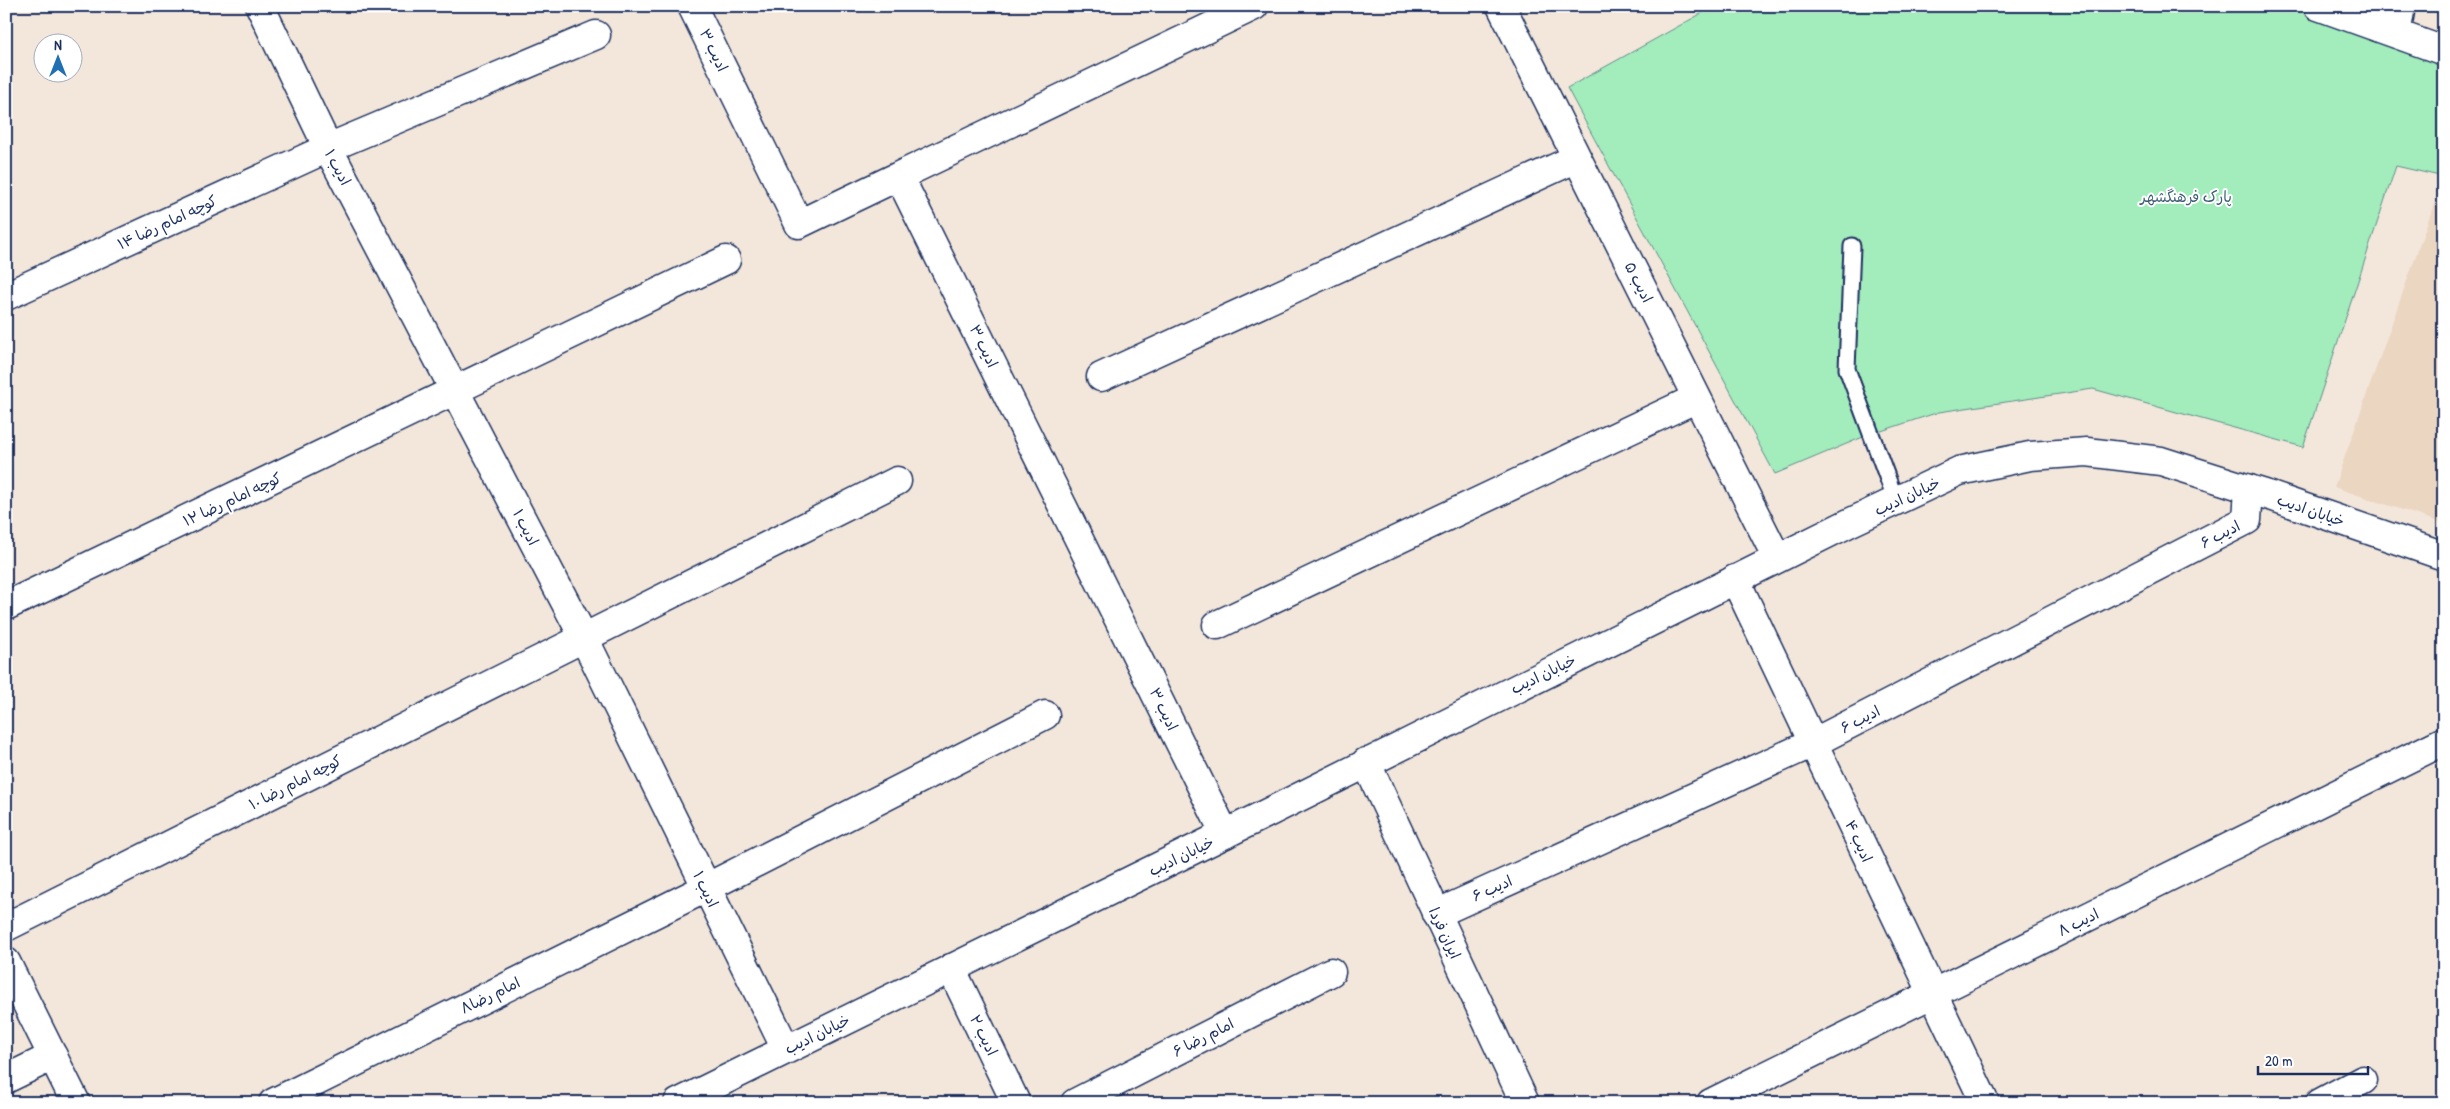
<svg xmlns="http://www.w3.org/2000/svg" width="2450" height="1109" viewBox="0 0 2450 1109" font-family="'Patrick Hand','Playpen Sans Arabic',sans-serif">
<style>
.built{fill:#ebd6c2}
.green{fill:#a3ecbb;stroke:#5f8e8c}
.lines{fill:none;stroke-linecap:round;stroke-linejoin:round}
.lane-casing{stroke:#1b2f5e;stroke-width:19}
.street-casing{stroke:#1b2f5e;stroke-width:31}
.secondary-casing{stroke:#1b2f5e;stroke-width:31}
.lane{stroke:#fff;stroke-width:15}
.street{stroke:#fff;stroke-width:28}
.secondary{stroke:#fff;stroke-width:28}
.labels{text-anchor:middle;dominant-baseline:central;stroke-width:4;stroke-linejoin:round;paint-order:stroke}
.street-label{font-size:15px;fill:#1b2f5e;stroke:#fff}
.park-label{font-size:15px;fill:#3d5e75;stroke:#fff}
</style>
<rect width="100%" height="100%" fill="#f3e7db"/>
<filter id="ink" filterUnits="userSpaceOnUse"><feTurbulence type="fractalNoise" baseFrequency=".02" numOctaves="2"/><feDisplacementMap in="SourceGraphic" scale="10" xChannelSelector="R" yChannelSelector="G"/><feConvolveMatrix kernelMatrix="1 2 1 2 8 2 1 2 1" color-interpolation-filters="sRGB"/></filter>
<g filter="url(#ink)">
<path class="built" d="M2434,204L2444,207V524L2334,487Z"/>
<path class="green" d="M1715,6H2289L2444,58V177L2396,166L2303,447L2093,389L1939,412L1863,437L1775,474L1567,88Z"/>
<g class="lines">
<defs>
<path id="lane" d="M1852,246L1847,369L1896,501"/>
<path id="street" d="M260,6L328,148L584,638L786,1049
M692,6L799,224L899,176L1225,834
M1501,6L1777,558
M2318,6L2444,51
M2396,34L2401,6
M899,176L1254,6
M6,296L328,148L596,35
M1101,377L1577,158
M1735,579L1985,1103
M6,606L726,260
M1217,625L1697,398
M1436,914L1813,743L2247,520L2249,489
M6,927L897,481
M951,968L1016,1103
M6,1079L53,1056
M273,1103L706,888L1045,715
M1075,1103L1331,972
M1711,1103L2444,741
M2320,1103L2363,1080"/>
<path id="secondary" d="M1366,762L1525,1103
M6,962L76,1103
M678,1103L1225,834L1849,523L1959,471L2030,456L2087,452L2161,461L2262,493L2444,556"/>
</defs>
<use href="#lane" class="lane-casing"/>
<use href="#street" class="street-casing"/>
<use href="#secondary" class="secondary-casing"/>
<use href="#lane" class="lane"/>
<use href="#street" class="street"/>
<use href="#secondary" class="secondary"/>
</g>
</g>
<g class="labels">
<g class="street-label">
<text transform="translate(714 50) rotate(64)">ادیب ۳</text>
<text transform="translate(338 167) rotate(62)">ادیب ۱</text>
<text transform="translate(167 222) rotate(-25)">کوچه امام رضا ۱۴</text>
<text transform="translate(1639 282) rotate(63)">ادیب ۵</text>
<text transform="translate(984 346) rotate(64)">ادیب ۳</text>
<text transform="translate(1907 496) rotate(-25)">خیابان ادیب</text>
<text transform="translate(232 499) rotate(-25)">کوچه امام رضا ۱۲</text>
<text transform="translate(2311 510) rotate(19)">خیابان ادیب</text>
<text transform="translate(526 527) rotate(63)">ادیب ۱</text>
<text transform="translate(2220 534) rotate(-27)">ادیب ۶</text>
<text transform="translate(1543 674) rotate(-26)">خیابان ادیب</text>
<text transform="translate(1164 709) rotate(64)">ادیب ۳</text>
<text transform="translate(1860 719) rotate(-27)">ادیب ۶</text>
<text transform="translate(295 782) rotate(-27)">کوچه امام رضا ۱۰</text>
<text transform="translate(1859 841) rotate(65)">ادیب ۴</text>
<text transform="translate(1181 856) rotate(-26)">خیابان ادیب</text>
<text transform="translate(1492 888) rotate(-24)">ادیب ۶</text>
<text transform="translate(706 889) rotate(64)">ادیب ۱</text>
<text transform="translate(2078 922) rotate(-26)">ادیب ۸</text>
<text transform="translate(1445 933) rotate(65)">ایران فردا</text>
<text transform="translate(490 995) rotate(-26)">امام رضا۸</text>
<text transform="translate(817 1034) rotate(-26)">خیابان ادیب</text>
<text transform="translate(984 1035) rotate(64)">ادیب ۲</text>
<text transform="translate(1203 1037) rotate(-27)">امام رضا ۶</text>
</g>
<g class="park-label">
<text x="2186" y="196">پارک فرهنگشهر</text>
</g>
</g>
<rect width="2450" height="1109" fill="none" stroke="#fff" stroke-width="25"/>
<rect x="12" y="12" width="2425" height="1084" fill="none" stroke="#1b2f5e" stroke-width="2" filter="url(#ink)"/>
<g transform="translate(58 58)"><circle r="24" fill="#ffffff" stroke="#a4acbf"/>
<path d="M0-4L9 19L0 12L-9 19Z" fill="#1f6fb2"/>
<text y="-8" font-size="14" font-weight="bold" text-anchor="middle" fill="#1b2f5e">N</text>
</g>
<path d="M2258 1066v8h110v-8" fill="none" stroke="#1b2f5e" stroke-width="2.5"/>
<text x="2265" y="1066" font-size="15" fill="#1b2f5e" stroke="#ffffff" stroke-width="4" paint-order="stroke">20 m</text>
</svg>
